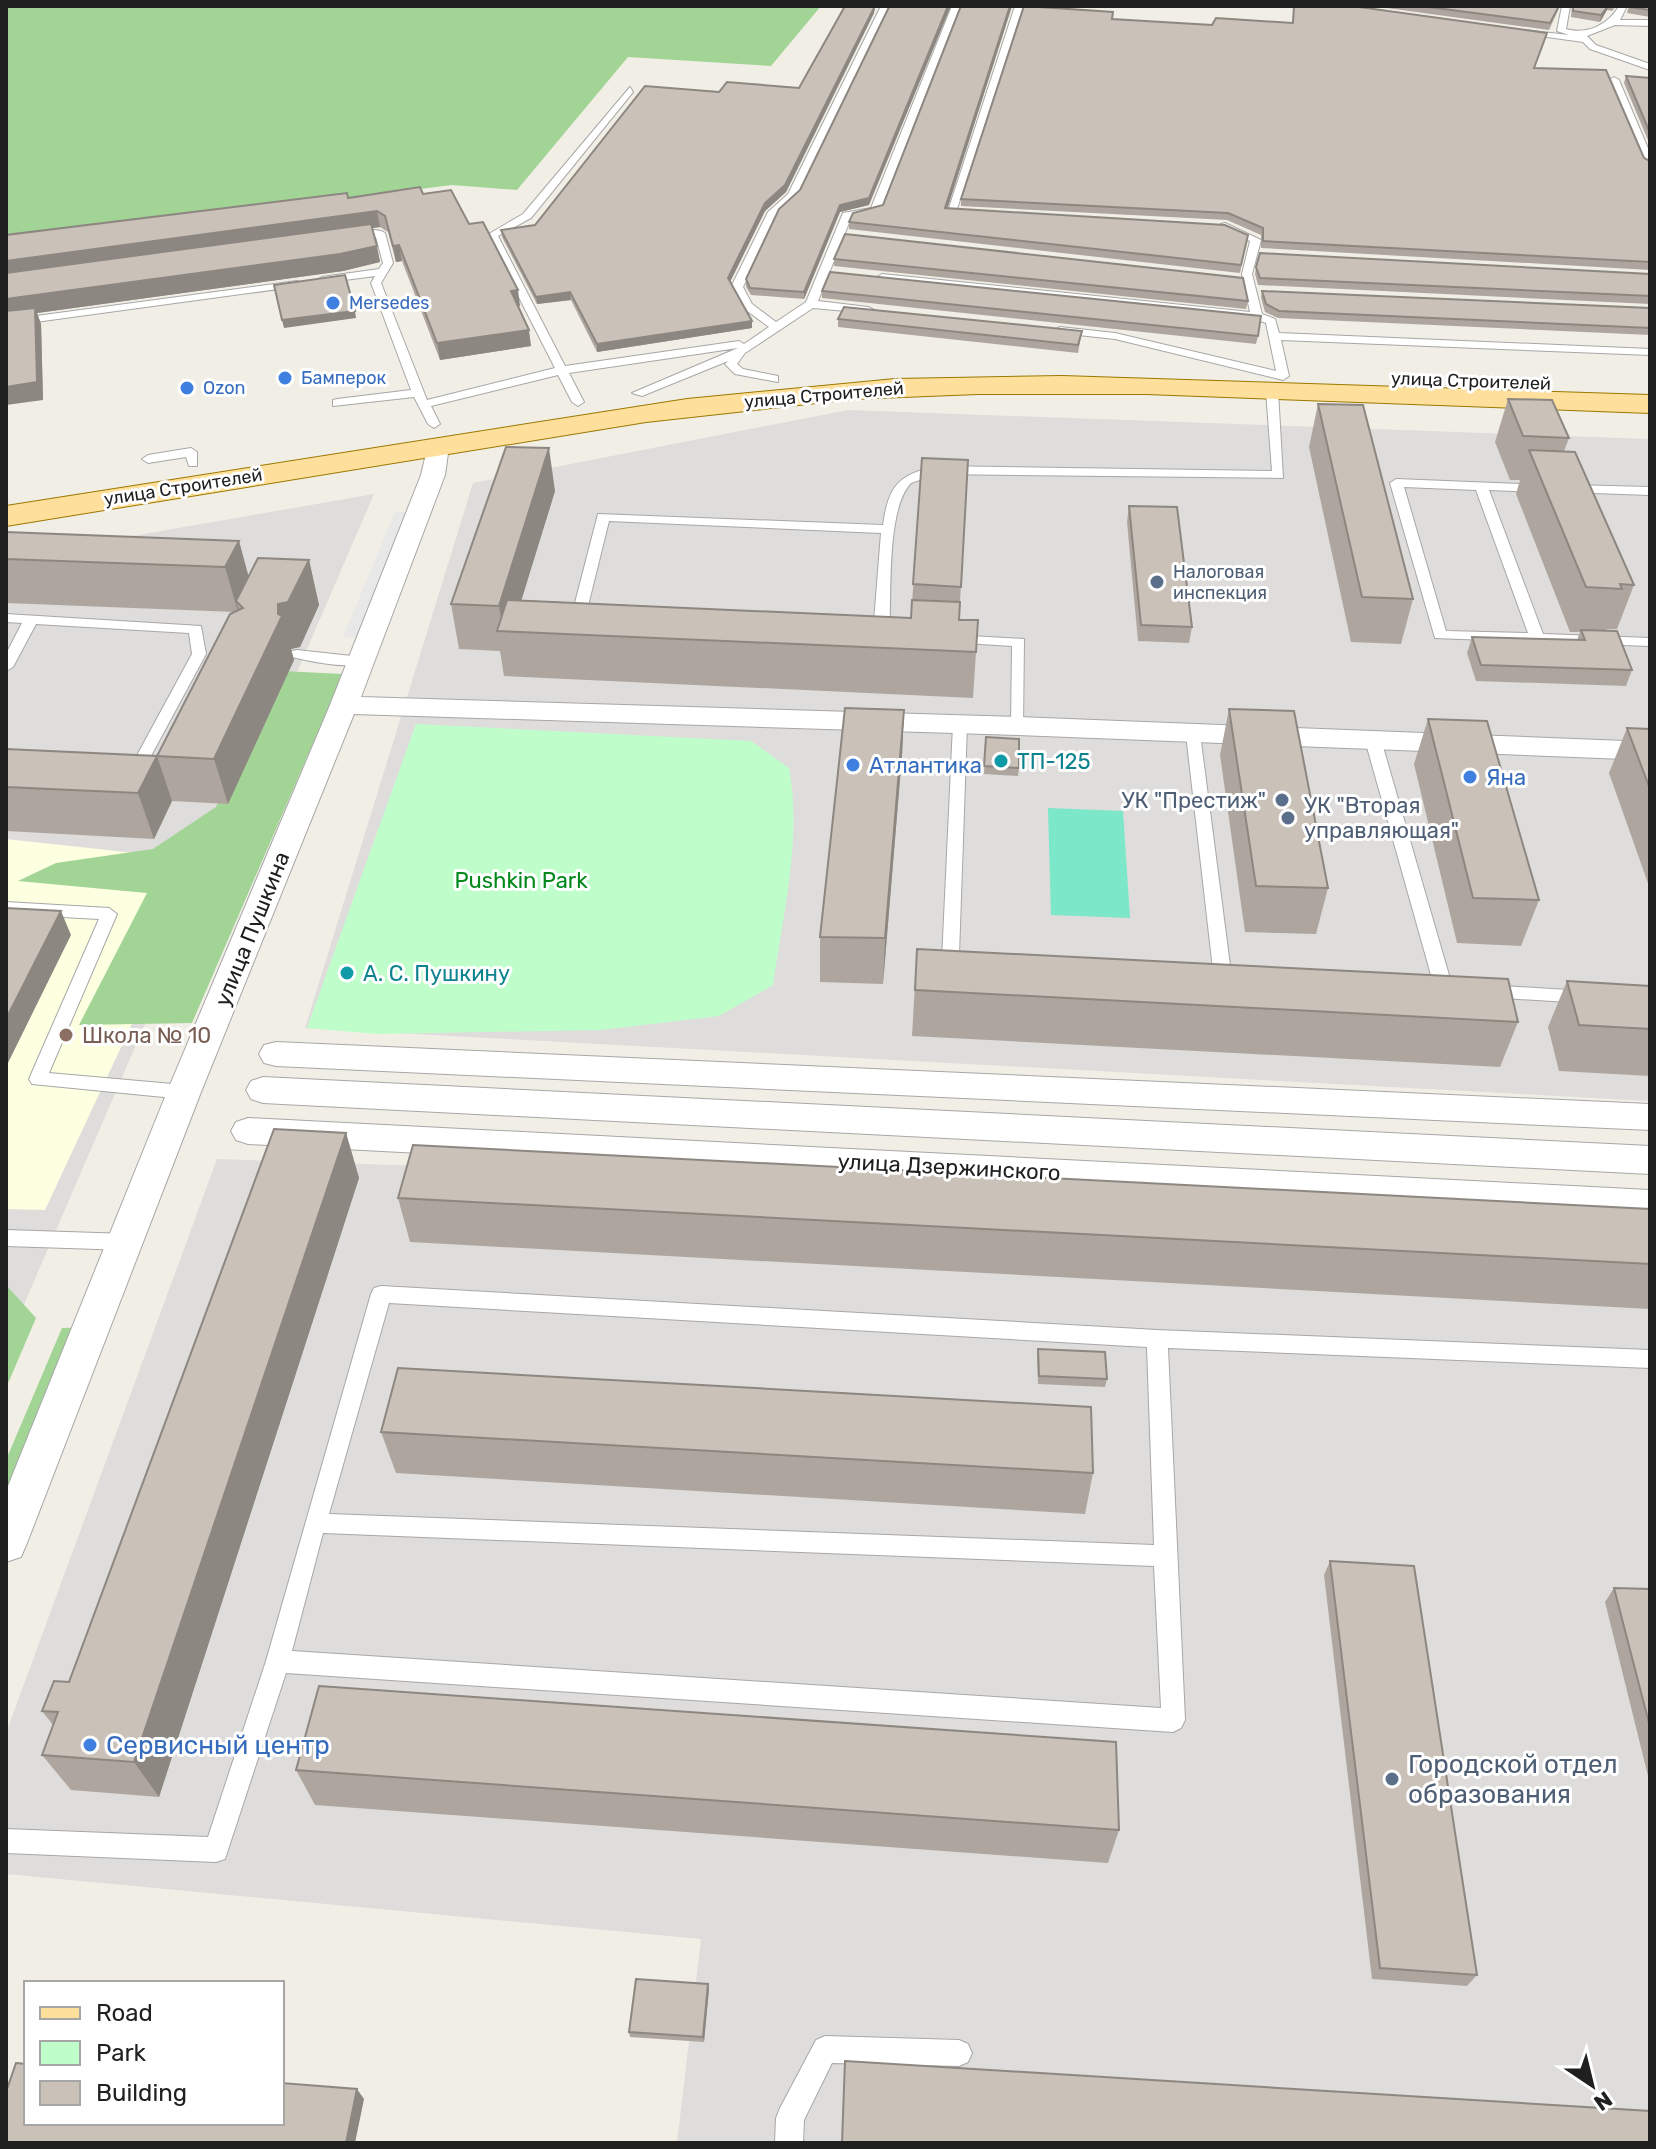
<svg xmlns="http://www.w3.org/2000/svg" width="1656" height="2149" viewBox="0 0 1656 2149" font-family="Rubik,sans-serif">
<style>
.residential{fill:#dedddc}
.education{fill:#fcffe0}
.forest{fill:#a2d496}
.park{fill:#bffecb}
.pitch{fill:#7ce7c9}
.parking{fill:#e8e8e8}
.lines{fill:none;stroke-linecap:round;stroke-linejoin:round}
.lane-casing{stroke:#a7a7a7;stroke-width:2}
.street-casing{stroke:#a7a7a7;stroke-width:2}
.primary-casing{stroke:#9b7800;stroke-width:2}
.lane{fill:#fff;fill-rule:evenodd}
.street{fill:#fff;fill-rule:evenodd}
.primary{fill:#ffdf9c;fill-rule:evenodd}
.wall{fill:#aea69e}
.shaded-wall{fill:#8d8781}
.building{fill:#cac1b8;stroke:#8d8781;stroke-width:2}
.shop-dot{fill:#3f7fe0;stroke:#fff;stroke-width:3}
.service-dot{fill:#5c6f8a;stroke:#fff;stroke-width:3}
.culture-dot{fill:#0f9aa8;stroke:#fff;stroke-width:3}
.education-dot{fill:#8d6e63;stroke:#fff;stroke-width:3}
.labels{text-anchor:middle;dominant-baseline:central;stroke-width:6;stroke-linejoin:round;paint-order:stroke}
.far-shop-label{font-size:18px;fill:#366cbe;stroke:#fff;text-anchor:start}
.far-street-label{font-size:18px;fill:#202020;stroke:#fff}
.far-service-label{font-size:18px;fill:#4e5e75;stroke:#fff;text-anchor:start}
.culture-label{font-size:22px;fill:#0d838f;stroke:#fff;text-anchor:start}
.shop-label{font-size:22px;fill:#366cbe;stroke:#fff;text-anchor:start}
.service-label{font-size:22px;fill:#4e5e75;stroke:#fff;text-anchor:end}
.park-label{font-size:22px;fill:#018a1b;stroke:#fff}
.street-label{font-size:22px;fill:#202020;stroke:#fff}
.education-label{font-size:22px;fill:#785e54;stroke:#fff;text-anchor:start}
.near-shop-label{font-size:26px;fill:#366cbe;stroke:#fff;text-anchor:start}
.near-service-label{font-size:26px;fill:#4e5e75;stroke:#fff;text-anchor:start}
</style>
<rect width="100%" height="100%" fill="#f1eee5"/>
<path class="residential" d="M848,410L1650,439V1101L305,1028L473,483Z
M374,494L6,1346V558Z
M217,1159L1650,1208V2143H677L701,1939L6,1874V1733Z"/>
<path class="education" d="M6,839L208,861L45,1210L6,1209Z"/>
<path class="forest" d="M6,6H821L771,66L628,57L517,190L452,185L6,241Z
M282,671L343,674L192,1023L79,1025L147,893L18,881L56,863L153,849L216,807Z
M6,1285L36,1318L6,1388Z
M94,1327L6,1531V1460L62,1328Z"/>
<path class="park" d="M416,724L751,741L789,768C802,839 783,915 773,985L719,1016L600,1030L377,1034L307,1028Z"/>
<path class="pitch" d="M1048,808L1123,811L1130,918L1051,915Z"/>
<path class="parking" d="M395,512H419L370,637H343Z"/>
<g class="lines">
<defs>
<path id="lane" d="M881,6H889L797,196L777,214L743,287L752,304L776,322L806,302L843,213L871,208L952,6H960L880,211L851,218L818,301L868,307L874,310L868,313L813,308L745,353L737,364L743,369L778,376V382L735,374L725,364L728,361L642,396L632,393L738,348L569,373L584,402L578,406L572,402L558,375L431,406L440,424L434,428L428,424L414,397L333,406V400L337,399L411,390L371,283L375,276L322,283L317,280L322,277L379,269L383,263L376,237L346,239L345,237C354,231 376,227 385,233L393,263L381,283L427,400L555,368L487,235L523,214L630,87L633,92L531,218L498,236L565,366L739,341L744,344L769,327L743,308L731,287L768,212L788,194Z
M1015,6H1023L957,209L977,213L972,216L947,214Z
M1562,6H1570L1566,29C1587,35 1608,25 1619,6H1627L1620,20H1650V26L1615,25L1587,36L1596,45L1650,64V70L1590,49L1583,42L1519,33L1523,30L1569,35L1557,31Z
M1614,77L1619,80L1650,153V167L1645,164L1609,80Z
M1225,223L1261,240L1252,274L1262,314L1275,319L1279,333L1650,349V355L1281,340L1289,376L1283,380L1115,339L1060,333L1054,330L1060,327L1115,333L1276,371L1266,323L1255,319L882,280L877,277L882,274L1250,312L1242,274L1250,241L1221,228V224Z
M297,281L303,284L301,286L6,326V320Z
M1272,387L1278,391L1283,478L937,474L911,483C885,510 892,604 889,637L880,638L873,634L881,533L609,521L584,622L577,626L570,622L598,514L883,525C889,485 898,475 937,466L1272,471L1266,391Z
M191,448L197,452V466H189L186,457L148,463L142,459L148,455Z
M1396,479L1545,485V491L1540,492L1489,490L1543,634L1650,638V646L1435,638L1390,483ZM1404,487L1476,490L1528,633L1446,631Z
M1570,485L1650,487V495L1565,492L1564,489Z
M6,614L201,626L206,654L145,767L126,769L118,764L121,761L135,759L192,654L189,633L36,624L13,667L6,671V654L22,623L6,622Z
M954,635L1024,639L1023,729H1013L1011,726L1012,646L949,642L947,639Z
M297,650L361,657L368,661C355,671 309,661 292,657V651Z
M960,720L967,725L959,955L970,957L972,961L964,967L944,964L942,960L953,725Z
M1193,729L1200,734L1231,973L1238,975L1241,979L1232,985L1217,982L1214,978L1186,734Z
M1373,735L1381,740L1453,989L1444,995L1427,992L1424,988L1433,982L1365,740Z
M6,902L109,908L117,914L49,1073L184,1085L190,1087L193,1092L190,1097L184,1099L32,1084L29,1079L99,919L6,914Z
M1487,985L1585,991L1594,997L1585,1003L1487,997L1478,991Z
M6,1230L128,1234L135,1236L138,1242L135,1248L128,1250L6,1246Z
M381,1286L1157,1330L1650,1350V1368L1168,1348L1185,1720L1181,1728L1173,1732L286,1673L225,1859L216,1862L6,1853V1829L208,1837L266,1661L371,1294L374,1288ZM389,1303L1147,1347L1154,1545L329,1514ZM323,1533L1154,1566L1161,1708L292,1651Z
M825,2036L959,2040L968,2044L972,2053L968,2062L959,2066L832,2063L804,2120L803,2143H775L776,2118L780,2108L816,2040Z"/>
<path id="street" d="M437,439L445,441L449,446L445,475L361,697L1018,717L1650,742V760L1018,735L354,714L201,1092L27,1543L21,1557L6,1562V1491L167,1092L330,705L421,475L429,441Z
M276,1042L1650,1104V1130L276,1066L264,1063L259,1054L264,1045Z
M263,1077L1650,1146V1174L263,1103L251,1099L246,1090L251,1081Z
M248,1118L1650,1190V1218L248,1144L236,1140L231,1131L236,1122Z"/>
<path id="primary" d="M1062,376L1650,395V413L1146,394H978L853,399L646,422L6,526V506L687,399L895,379Z"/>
</defs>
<use href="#lane" class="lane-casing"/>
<use href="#street" class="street-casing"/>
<use href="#primary" class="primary-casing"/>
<use href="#lane" class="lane"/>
<use href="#street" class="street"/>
<use href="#primary" class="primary"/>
</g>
<path class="wall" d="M875,6L874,13L786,192L765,211L730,282L752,321V328L597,352L571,300L537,304L502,237L501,230L535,225L719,92L799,88Z
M961,6H1012L947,209L1248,235L1240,273L849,229V222L883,205Z
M1024,6L1112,19L1212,25L1292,23L1294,6H1352L1535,68L1644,158L1650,161V270L1261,248V235L1227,220L961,206V199Z
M1372,6H1560L1549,30Z
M1572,6H1616L1612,11L1607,10L1600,22L1571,17Z
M1629,6H1650V17L1627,13Z
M1626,76L1650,78V145L1624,83Z
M423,194L469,224L520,306L518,307L531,346L440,360L402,261L396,262L388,232L380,227L372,228L380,262L343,271L37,313L41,324L43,400L6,235L348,198Z
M869,205L840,212L804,299L751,295L746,287V279L779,209Z
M834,259L1248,301L1246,309L834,266Z
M1256,267L1650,274V304L1258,285L1255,274Z
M822,291L1258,336L1256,344L822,298Z
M1262,291L1650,308V335L1278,318L1265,312L1261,298Z
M838,319L1082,331L1078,353L838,327Z
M1508,399L1569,438L1564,451L1634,585L1617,629H1607L1606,631L1632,670L1626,686L1476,681L1467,653L1472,637L1577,640L1580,632H1570L1516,494L1520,480H1510L1495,442Z
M1318,404L1413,599L1401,644L1351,642L1309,447Z
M922,458L968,460L959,620L976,652L973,698L504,676L500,651L459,649L451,604L555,491L521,600L911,618Z
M1129,506L1192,627L1189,643L1138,641L1127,522Z
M6,532L239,541L248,577L309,560L319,605L300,647L291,649L294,660L228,804L172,801L154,839L6,831V749L157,756L235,612L6,603Z
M1229,709L1328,888L1316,934L1245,932L1220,755Z
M904,710L902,755L883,984L820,982V937Z
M1428,719L1539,900L1521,946L1457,943L1414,764Z
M1627,728L1650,729V889L1609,773Z
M986,737L1019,768L1018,776L984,774Z
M917,949L1518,1022L1500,1067L912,1036Z
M1567,981L1650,986V1076L1559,1071L1548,1027Z
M346,1133L359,1178L159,1797L71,1790L42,1755L53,1725L42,1711L69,1682Z
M398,1198L1650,1209V1309L410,1242Z
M1038,1349L1107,1379L1105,1387L1038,1384L1037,1357Z
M381,1432L1093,1473L1085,1514L396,1473Z
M1330,1561L1477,1975L1467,1986L1372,1979L1324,1575Z
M1614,1588L1650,1589V1784L1605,1602Z
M296,1770L1119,1830L1108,1863L315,1805Z
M708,1984L709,1989L704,2042L630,2037L629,2032Z"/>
<path class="shaded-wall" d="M875,6L874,13L786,192L765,211L728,286V278L765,203Z
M948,6H951L869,205L840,212L804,299V292L840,205Z
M1010,6H1012L945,216V208Z
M1608,6L1607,10L1600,22L1601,15Z
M377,211L380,227L6,278V261Z
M399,245L402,261L396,262L393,246Z
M377,246L380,262L343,271L37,313L41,324L43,400L6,405V299Z
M518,290L520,306L513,307L511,291Z
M570,292L571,300L537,304L536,297Z
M355,311L356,318L284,328L282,320Z
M752,321V328L597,352V344Z
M529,330L531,346L440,360L437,343Z
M549,448L555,491L512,631H503L499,606Z
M239,541L251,585L236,601L239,610L238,612L225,567Z
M309,560L319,605L300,647L291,649L294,660L228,804L214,759L278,614V604Z
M904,710L902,755L883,984L885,938Z
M157,756L172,801L154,839L138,793Z
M61,911L71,935L6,1067V1019Z
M346,1133L359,1178L159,1797L134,1762Z
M708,1984L709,1989L704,2042L703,2037Z
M357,2089L364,2099L355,2143H346Z"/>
<path class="building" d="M845,6H875L785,185L765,203L728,278L752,321L597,344L570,292L536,297L501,230L535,225L645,86L719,92L727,82L799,88Z
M892,6H948L869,198L840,205L804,292L750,288L746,279L779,209L800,190L889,7H892Z
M961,6H1010L945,208L1225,225L1248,235L1241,265L849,222L853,213L883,205Z
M1024,6L1113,12L1112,19L1212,25L1216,18L1293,23L1294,6H1352L1547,33L1534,68L1606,70L1644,158L1650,161V262L1263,241V228L1228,213L961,199Z
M1421,6H1559L1550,23Z
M1573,6H1608L1601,15L1573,11Z
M1629,6H1650V10L1629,7Z
M1626,76L1650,78V133Z
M420,187L423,194L451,190L469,224L483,222L518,290L511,291L529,330L437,343L399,245L393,246L385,216L377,211L6,261V235L347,193L348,198Z
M371,224L377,246L340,254L6,299V273Z
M845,234L1243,278L1248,301L834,259Z
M1260,253L1650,274V296L1260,278L1256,267Z
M830,272L1261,316L1258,336L822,291Z
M345,275L355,311L282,320L274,285Z
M1262,291L1650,308V328L1279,311L1266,304Z
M844,307L1082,331L1078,345L838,319Z
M35,308L37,382L6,387V311Z
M1508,399L1552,400L1569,438L1523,436Z
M1318,404L1363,405L1413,599L1362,597Z
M506,447L549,448L499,606L451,604Z
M1529,450L1575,452L1634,585L1620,584L1622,589L1586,587Z
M922,458L968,460L961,587L913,584Z
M1129,506L1177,507L1192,627L1141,625Z
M6,532L239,541L225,567L6,559Z
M258,558L309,560L288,602L278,604V614L282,616L214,759L157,756L230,614L243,608L236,601Z
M507,600L911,618L912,600L960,602L959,620H978L976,652L497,631Z
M1581,630L1617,631L1632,670L1481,665L1472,637L1585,640Z
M845,708L904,710L885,938L820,937Z
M1229,709L1294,711L1328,888L1256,886Z
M1428,719L1487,721L1539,900L1473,898Z
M1627,728L1650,729V789Z
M986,737L1019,739V768L984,766Z
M6,749L157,756L138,793L6,787Z
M6,908L61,911L6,1019Z
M917,949L1508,979L1518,1022L915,990Z
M1567,981L1650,986V1029L1579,1025Z
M274,1129L346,1133L134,1762L42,1755L58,1712L42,1711L54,1681L69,1682Z
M413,1145L1650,1209V1264L398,1198Z
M1038,1349L1105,1352L1107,1379L1039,1376Z
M398,1368L1091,1407L1093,1473L381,1432Z
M1330,1561L1414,1566L1477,1975L1380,1968Z
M1614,1588L1650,1589V1727Z
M319,1686L1116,1742L1119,1830L296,1770Z
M636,1979L708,1984L703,2037L629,2032Z
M845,2061L1650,2111V2143H842Z
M16,2063L26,2064V2123H282V2083L357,2089L346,2143H6V2092Z"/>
<g class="shop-dot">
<circle cx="333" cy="303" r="8"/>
<circle cx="285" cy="378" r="8"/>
<circle cx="187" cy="388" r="8"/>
<circle cx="853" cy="765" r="8"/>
<circle cx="1470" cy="777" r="8"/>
<circle cx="90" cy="1745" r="8"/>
</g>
<g class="service-dot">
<circle cx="1157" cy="582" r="8"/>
<circle cx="1282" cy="800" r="8"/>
<circle cx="1288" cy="818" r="8"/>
<circle cx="1392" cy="1779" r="8"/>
</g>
<g class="culture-dot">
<circle cx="1001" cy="761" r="8"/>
<circle cx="347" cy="973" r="8"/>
</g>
<circle class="education-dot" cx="66" cy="1035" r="8"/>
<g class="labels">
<g class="far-shop-label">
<text x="349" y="303">Mersedes</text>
<text x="301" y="378">Бамперок</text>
<text x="203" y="388">Ozon</text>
</g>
<g class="far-street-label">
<text transform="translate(1471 381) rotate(2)">улица Строителей</text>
<text transform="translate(824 395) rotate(-5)">улица Строителей</text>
<text transform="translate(183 487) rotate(-9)">улица Строителей</text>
</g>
<g class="far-service-label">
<text x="1173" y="572">Налоговая<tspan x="1173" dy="21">инспекция</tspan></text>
</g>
<g class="culture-label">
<text x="1017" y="761">ТП-125</text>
<text x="363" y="973">А. С. Пушкину</text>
</g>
<g class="shop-label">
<text x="869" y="765">Атлантика</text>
<text x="1486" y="777">Яна</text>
</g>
<g class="service-label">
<text x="1266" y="800">УК "Престиж"</text>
<text x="1304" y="805" text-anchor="start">УК "Вторая<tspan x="1304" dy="25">управляющая"</tspan></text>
</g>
<g class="park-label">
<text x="521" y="880">Pushkin Park</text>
</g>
<g class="street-label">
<text transform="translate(252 929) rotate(-68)">улица Пушкина</text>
<text transform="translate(949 1167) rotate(3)">улица Дзержинского</text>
</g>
<g class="education-label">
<text x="82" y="1035">Школа № 10</text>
</g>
<g class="near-shop-label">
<text x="106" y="1745">Сервисный центр</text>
</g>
<g class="near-service-label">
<text x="1408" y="1764">Городской отдел<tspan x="1408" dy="30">образования</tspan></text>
</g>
</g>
<rect width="1656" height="2149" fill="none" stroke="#202020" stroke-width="16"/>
<rect x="24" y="1981" width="260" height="144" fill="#ffffff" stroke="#a6a6a6" stroke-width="2"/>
<rect x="40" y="2007" width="40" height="12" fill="#ffdf9c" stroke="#a6a6a6" stroke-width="2"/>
<text x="96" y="2021" font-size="24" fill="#202020">Road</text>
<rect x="40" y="2041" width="40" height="24" fill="#bffecb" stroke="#a6a6a6" stroke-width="2"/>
<text x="96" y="2061" font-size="24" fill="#202020">Park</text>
<rect x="40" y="2081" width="40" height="24" fill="#cac1b8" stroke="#a6a6a6" stroke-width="2"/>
<text x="96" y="2101" font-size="24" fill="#202020">Building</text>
<g transform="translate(1592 2085) rotate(145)" stroke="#ffffff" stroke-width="6" paint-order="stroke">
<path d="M0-6L14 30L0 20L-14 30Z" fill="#202020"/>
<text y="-12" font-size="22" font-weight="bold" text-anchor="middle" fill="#202020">N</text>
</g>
</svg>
